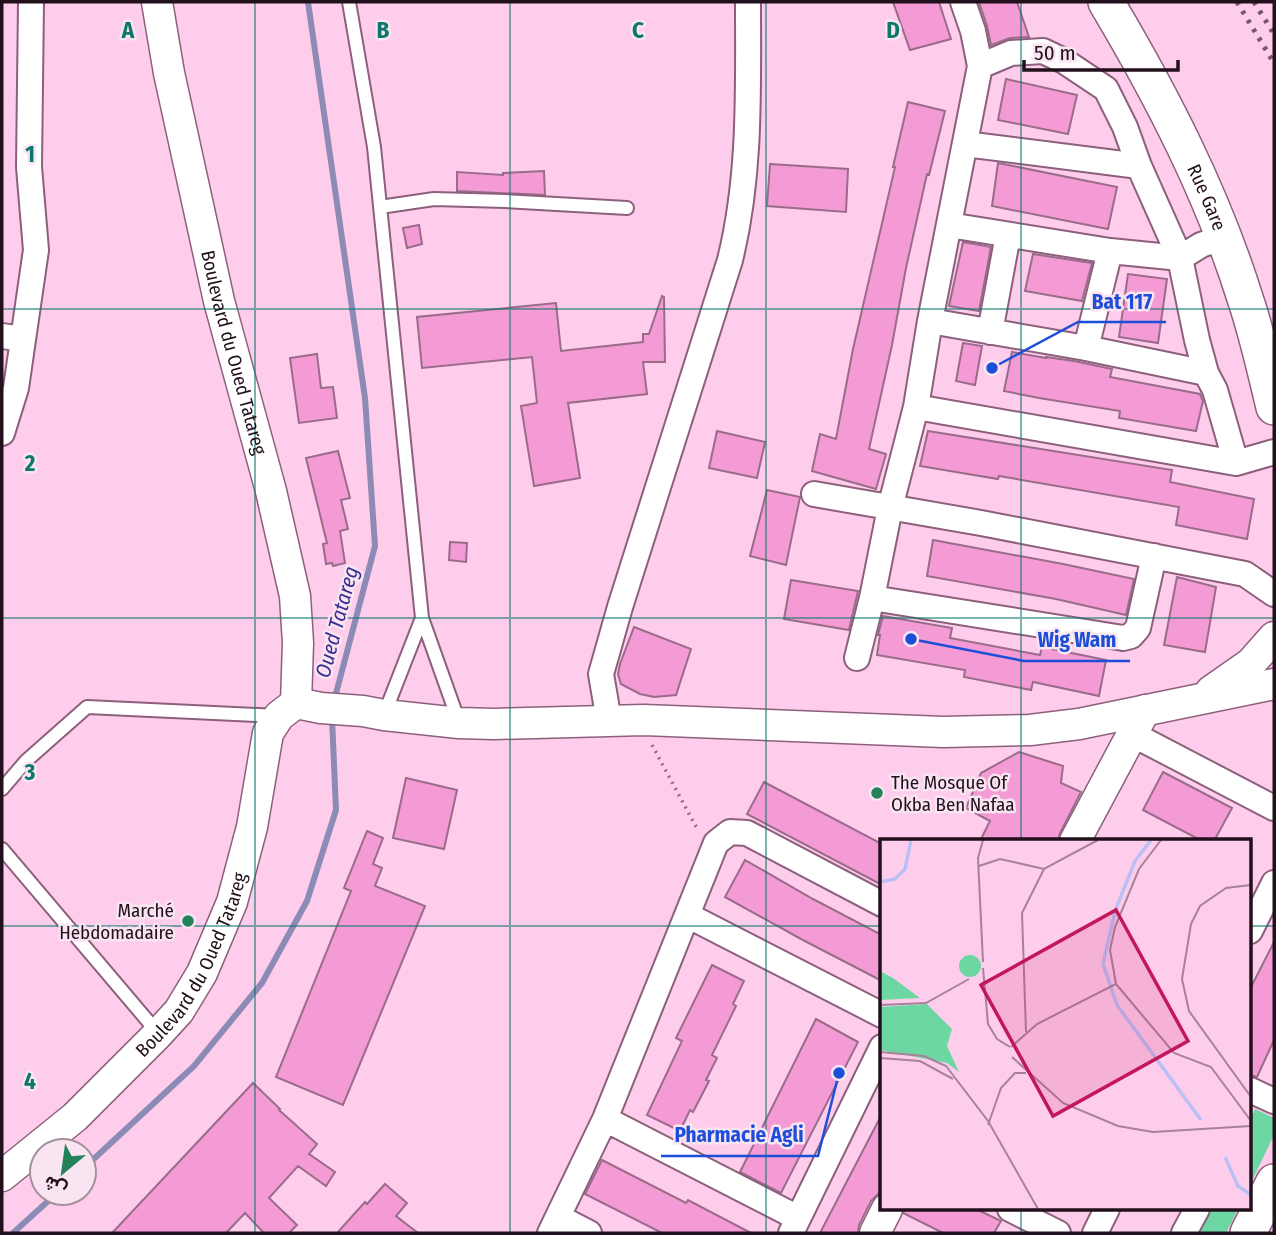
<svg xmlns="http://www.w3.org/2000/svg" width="1276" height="1235" viewBox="0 0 1276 1235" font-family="'Fira Sans Condensed',Vazirmatn,sans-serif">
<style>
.green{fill:#6dd7a3}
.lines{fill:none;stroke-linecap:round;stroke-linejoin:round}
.stream{stroke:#8c8bb5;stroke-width:6}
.building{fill:#f49bd6;stroke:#996c89;stroke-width:2}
.service-casing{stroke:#8c607c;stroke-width:16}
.minor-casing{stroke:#8c607c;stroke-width:28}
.tertiary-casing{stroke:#8c607c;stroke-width:33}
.secondary-casing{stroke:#8c607c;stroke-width:38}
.path{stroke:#906f84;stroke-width:3.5;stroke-dasharray:2 5;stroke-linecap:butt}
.service{stroke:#fff;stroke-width:12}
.minor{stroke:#fff;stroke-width:24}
.tertiary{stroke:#fff;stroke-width:30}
.secondary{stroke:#fff;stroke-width:35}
.rail{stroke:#75586a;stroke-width:5;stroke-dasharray:3.5 7;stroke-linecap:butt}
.grid{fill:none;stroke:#0f766e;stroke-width:2;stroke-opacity:0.55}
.poi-dot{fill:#23825a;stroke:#f9e4f1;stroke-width:2.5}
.labels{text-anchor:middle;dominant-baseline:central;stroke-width:5;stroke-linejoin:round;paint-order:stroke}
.street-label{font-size:19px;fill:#22111c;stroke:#f9e4f1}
.poi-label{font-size:19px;fill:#22111c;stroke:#f9e4f1;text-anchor:start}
.water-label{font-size:21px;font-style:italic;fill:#382d92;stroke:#f9e4f1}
.inset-river{fill:none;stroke:#babff6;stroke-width:3.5}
.inset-road{fill:none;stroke:#a78299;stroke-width:2}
.view{fill:#c2185b;fill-opacity:0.15;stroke:#c2185b;stroke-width:3.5}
.inset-edge{fill:none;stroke:#22111c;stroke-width:3.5}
.grid-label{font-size:23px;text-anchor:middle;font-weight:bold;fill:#0f766e;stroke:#f9e4f1;stroke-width:5;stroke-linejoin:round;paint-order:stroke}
.leader{fill:none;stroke:#1d4ed8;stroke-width:2.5}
.callout-dot{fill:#1d4ed8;stroke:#f9e4f1;stroke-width:2.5}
.callout-label{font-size:21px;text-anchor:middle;font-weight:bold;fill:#1d4ed8;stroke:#f9e4f1;stroke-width:5;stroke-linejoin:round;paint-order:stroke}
</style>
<rect width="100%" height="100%" fill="#ffcdec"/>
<path class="green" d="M1255,1109L1274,1118V1135L1250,1185V1120Z
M1206,1209H1238L1226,1233H1194Z"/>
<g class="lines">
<path class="stream" d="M308,2L365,398L375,546L334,701
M84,1168L194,1066L262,983L307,901L336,810L332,718
M13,1233L57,1193"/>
</g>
<path class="building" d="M893,2H939L951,39L910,50Z
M979,2H1017L1029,37L1010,38L991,45L987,26Z
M1006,79L1077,95L1068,134L998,120Z
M908,102L945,111L929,175L927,174L906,268L892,345L869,449L886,454L876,489L812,471L820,434L836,439L853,349L895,167H893Z
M998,163L1117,187L1108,229L992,206Z
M770,164L848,169L846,212L767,206Z
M544,171L545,195L457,191V172L503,175V173Z
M419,225L422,244L407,248L403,228Z
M963,242L991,247L979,311L949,306Z
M1033,254L1092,263L1082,301L1025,291Z
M1128,274L1167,279L1158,343L1119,337Z
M662,296L664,297L665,362H643L647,394L568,403L580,478L534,486L521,406L537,403L532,357L422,368L417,317L556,303L561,351L643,342V334H649Z
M963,343L982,346L975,385L956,381Z
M1012,352L1046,358V357L1074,361L1112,369L1110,377L1200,394L1203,401L1196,431L1119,418L1120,411L1039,398L1004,391Z
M317,354L321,388L333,387L337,418L299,423L290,358Z
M717,431L765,442L757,478L709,468Z
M928,431L1172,470L1170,482L1254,499L1247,539L1176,525L1179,507L999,476L998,479L920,466Z
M338,451L350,498L341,500L348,529L340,531L345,563L333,566L332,563L326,564L323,544L327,543L306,458Z
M767,490L800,497L786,565L750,556Z
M933,540L1063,564L1134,579L1126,615L1056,599L927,576Z
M450,542L467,543L466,562L449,560Z
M1177,577L1216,587L1205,652L1164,645Z
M791,580L858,591L849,630L784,619Z
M883,616L952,628L950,638L1040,655L1042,647L1106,660L1099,696L1033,682L1031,690L964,677L965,670L877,655L880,635H878Z
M634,627L691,649L676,695L654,697L640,694L621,684L618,674L620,664Z
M1019,752L1063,766L1061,783L1081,792L1060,833L1058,841H980L990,821L966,808L981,773Z
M1163,772L1232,808L1214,841H1202L1143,810Z
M406,778L457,790L444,849L393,838Z
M764,782L882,844V885L747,814Z
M367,831L383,838L373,864L382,868L375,886L425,906L343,1105L276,1077L351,891L344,888Z
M745,860L813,899L882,935V981L801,939L725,897Z
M1274,942V1040L1257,1077L1250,1075V989Z
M712,965L744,981L733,1004L736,1006L712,1055L717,1058L706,1080L709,1081L693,1112L690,1110L680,1131L647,1115L682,1041L676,1038Z
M816,1019L858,1042L781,1193L740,1172Z
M253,1083L280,1109L279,1110L317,1144L309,1154L335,1172L326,1186L298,1166L269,1198L297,1225L289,1233H264L245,1213L226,1233H112Z
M882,1114V1190L871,1201L859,1225L858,1233H820Z
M602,1160L686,1203L688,1200L751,1233H662L585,1194Z
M385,1184L407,1203L396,1216L418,1233H337L365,1202L367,1204Z
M904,1209H976L1001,1221L994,1233H943L903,1213Z"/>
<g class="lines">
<defs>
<path id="service" d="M349,2L374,147L422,618L459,722
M380,207L434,199L505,201L627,208
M384,715L422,618
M2,789L26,761L87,707L278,716
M2,849L158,1033"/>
<path id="minor" d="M980,66L1011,53L1043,51L1064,61L1106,89L1125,127L1139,166L1180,258L1197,340L1206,373
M965,144L1139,166
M949,225L1110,251L1180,258L1201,245L1223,237
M930,321L1086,348L1206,373L1215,390L1236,463
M990,332L1008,235
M2,336L23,339
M1086,348L1110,251
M916,407L1236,463L1274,452
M2,433L16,388L36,250L29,167L31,2
M814,494L981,523L1245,574L1274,594
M872,598L1123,638L1131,636L1138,628L1154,556
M857,658L872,598L890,508L916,407L930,321L980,66L973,31L963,2
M609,721L601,674L620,607L730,260C751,175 748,88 748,2
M1132,734L1274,808
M687,915L882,1015
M1250,931L1274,883
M1250,1090L1274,1101
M605,1119L798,1218
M1010,1209L1058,1233
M558,1217L589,1233
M550,1233L605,1119L716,843L730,832L747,833L882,904
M791,1233L882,1047
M1095,1233L1107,1209
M1184,1233L1197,1209"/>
<g id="tertiary">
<path id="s1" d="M157,2L169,73L219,301L271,491L295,596L298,643L296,703"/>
<path d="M1211,691L1251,663L1274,637"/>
<path d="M1075,841L1145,710"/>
<path id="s2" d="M2,1176L75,1117L158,1034L179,1011L202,973L232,902L252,827L268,733L279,716L296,703L321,708L363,711L384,715L459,723L494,724L644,720L943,732L1030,730L1079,724L1274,684"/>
<path d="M875,1233L887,1209"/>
</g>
<g id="secondary">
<path id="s3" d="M1106,2C1162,96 1212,193 1245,298C1257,333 1265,370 1274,407"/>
<path d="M1248,1233L1274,1182"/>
</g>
</defs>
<use href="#service" class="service-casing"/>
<use href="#minor" class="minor-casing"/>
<use href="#tertiary" class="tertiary-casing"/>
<use href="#secondary" class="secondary-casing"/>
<path class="path" d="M652,745L695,825L699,830"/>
<use href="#service" class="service"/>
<use href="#minor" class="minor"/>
<use href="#tertiary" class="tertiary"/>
<use href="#secondary" class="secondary"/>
<path class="rail" d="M1237,2L1274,63
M1254,2L1274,34"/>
</g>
<path class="grid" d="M255,2V1233M510,2V1233M766,2V1233M1021,2V841M2,309H1274M2,618H1274M2,926H882M1250,926H1274M1021,1209V1233"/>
<g class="poi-dot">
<circle cx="877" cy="793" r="7"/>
<circle cx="188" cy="921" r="7"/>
</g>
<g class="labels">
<g class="street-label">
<text stroke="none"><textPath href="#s3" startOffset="220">Rue Gare</textPath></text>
<text stroke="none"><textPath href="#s1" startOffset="359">Boulevard du Oued Tatareg</textPath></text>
<text stroke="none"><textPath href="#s2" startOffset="289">Boulevard du Oued Tatareg</textPath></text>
</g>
<g class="poi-label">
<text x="891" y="782">The Mosque Of<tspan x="891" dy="22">Okba Ben Nafaa</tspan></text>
<text x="174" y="910" text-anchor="end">Marché<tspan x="174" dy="22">Hebdomadaire</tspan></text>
</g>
<g class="water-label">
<text transform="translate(337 622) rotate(-75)">Oued Tatareg</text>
</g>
</g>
<g transform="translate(880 839)">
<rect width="371" height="371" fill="#ffcdec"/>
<path d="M79 127a11 11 0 1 1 22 0a11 11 0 1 1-22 0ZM0,132L13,139L40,159L0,161ZM47,165L72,190L67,207L79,233L67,224L0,211V168Z" fill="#6dd7a3"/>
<path class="inset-river" d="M271,1L255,22L235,72L223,125L237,166L321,281M0,43L15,40L25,30L31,1M345,318L358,347L371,356"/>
<path class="inset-road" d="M103,1L98,19L103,123M99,27L120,20L164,30L218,1M371,46L346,49L320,67L311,85L302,140L309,172L371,258M103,129L108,185L117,200L130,208M236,145L294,214L331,228L371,282M0,166L46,164L89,140M146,193L142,74L164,30M131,208L157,185L236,145L230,111L235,88L259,30L281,1M0,213L44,217L66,227L108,282L158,370M132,218L183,264L238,287L273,293L371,287M0,219L40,222L73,240M108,286L121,249L135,234H146"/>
<path class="view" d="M236,71L308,202L173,277L101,146Z"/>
<rect width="371" height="371" class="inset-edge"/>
</g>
<g class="grid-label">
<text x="128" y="38">A</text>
<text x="383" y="38">B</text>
<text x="638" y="38">C</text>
<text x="893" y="38">D</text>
<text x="30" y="162">1</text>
<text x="30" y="471">2</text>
<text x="30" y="780">3</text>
<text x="30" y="1089">4</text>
</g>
<path class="leader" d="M992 368L1078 322H1166M911 639L1024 661H1130M839 1073L818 1156H661"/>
<g class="callout-dot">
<circle cx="992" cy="368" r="7"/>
<circle cx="911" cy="639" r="7"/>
<circle cx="839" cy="1073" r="7"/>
</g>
<g class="callout-label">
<text x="1122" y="309">Bat 117</text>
<text x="1077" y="647">Wig Wam</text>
<text x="739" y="1142">Pharmacie Agli</text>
</g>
<rect width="1276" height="1235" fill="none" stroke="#22111c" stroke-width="7"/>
<g transform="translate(63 1172) rotate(209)"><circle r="33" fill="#f9e4f1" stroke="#a3909c" stroke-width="2"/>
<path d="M0-5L12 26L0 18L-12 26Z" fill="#23825a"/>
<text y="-10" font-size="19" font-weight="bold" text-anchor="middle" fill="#22111c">ش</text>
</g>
<path d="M1024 60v10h154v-10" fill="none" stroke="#22111c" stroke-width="3.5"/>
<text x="1034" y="60" font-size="21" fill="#22111c" stroke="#f9e4f1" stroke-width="5" paint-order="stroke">50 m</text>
</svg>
